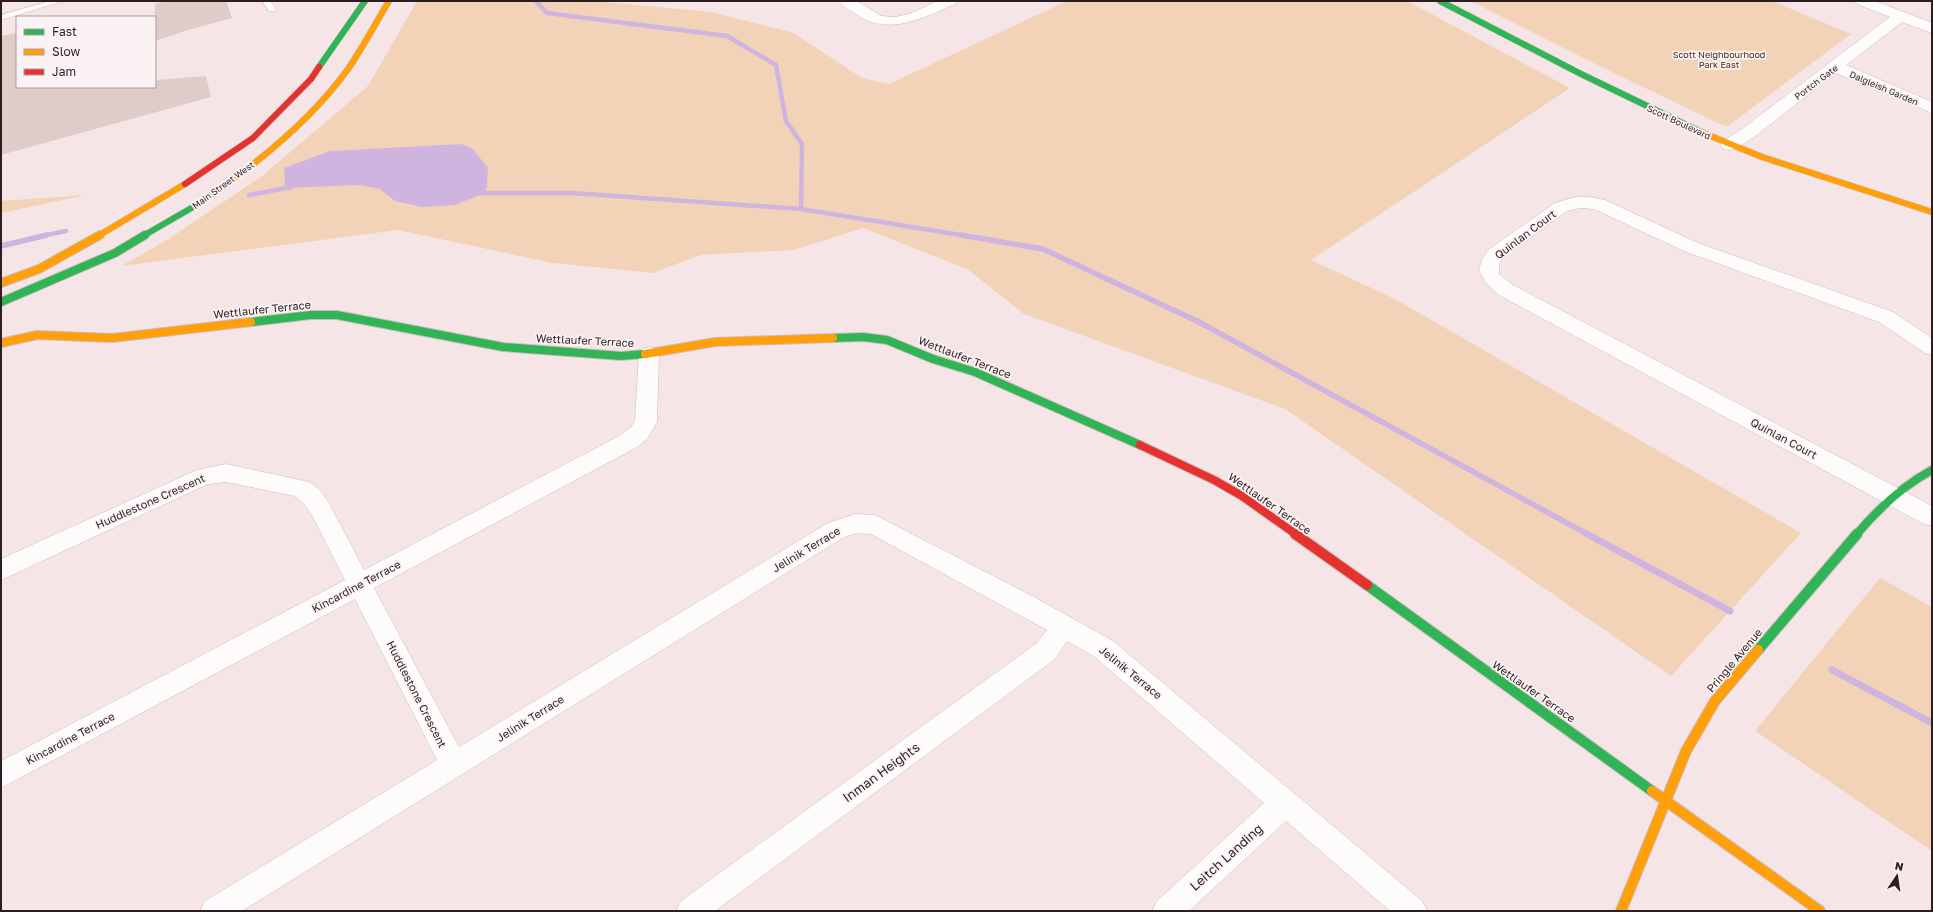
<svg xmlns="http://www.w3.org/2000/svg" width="1933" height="912" viewBox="0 0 1933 912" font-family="'Golos Text',sans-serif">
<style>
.green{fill:#f3d3b7}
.water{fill:#d0b4e0}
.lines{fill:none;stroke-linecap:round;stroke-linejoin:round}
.stream-far2{stroke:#d0b4e0;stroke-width:4.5}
.stream-far1{stroke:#d0b4e0;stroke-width:5.5}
.stream{stroke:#d0b4e0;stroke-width:7}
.building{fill:#dfccc9}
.lane-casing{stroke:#ccbdbf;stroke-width:1}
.street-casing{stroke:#ccbdbf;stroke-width:1}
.fast-far2-casing{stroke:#ccbdbf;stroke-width:7}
.fast-far1-casing{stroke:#ccbdbf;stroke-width:10}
.fast-casing{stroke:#ccbdbf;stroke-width:12}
.slow-far2-casing{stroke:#ccbdbf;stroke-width:7}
.slow-far1-casing{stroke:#ccbdbf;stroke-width:10}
.slow-casing{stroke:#ccbdbf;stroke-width:12}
.jam-far2-casing{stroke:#ccbdbf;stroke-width:7}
.jam-far1-casing{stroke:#ccbdbf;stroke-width:10}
.jam-casing{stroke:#ccbdbf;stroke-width:12}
.lane{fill:#fefbfb;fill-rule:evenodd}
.street{fill:#fefbfb;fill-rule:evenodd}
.fast-far2{stroke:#30b455;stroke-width:6}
.fast-far1{stroke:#30b455;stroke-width:8}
.fast{stroke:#30b455;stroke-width:10}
.slow-far2{stroke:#ff9f0a;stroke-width:6}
.slow-far1{stroke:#ff9f0a;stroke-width:8}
.slow{stroke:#ff9f0a;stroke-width:10}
.jam-far2{stroke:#e5322d;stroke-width:6}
.jam-far1{stroke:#e5322d;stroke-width:8}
.jam{stroke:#e5322d;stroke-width:10}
.labels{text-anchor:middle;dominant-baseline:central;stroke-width:3.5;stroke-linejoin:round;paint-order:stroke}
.far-park-label{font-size:9px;fill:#432f15;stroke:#faf2f3}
.far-street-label{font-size:9px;fill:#2c1e20;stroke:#faf2f3}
.street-label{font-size:11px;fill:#2c1e20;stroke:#faf2f3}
.near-street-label{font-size:13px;fill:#2c1e20;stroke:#faf2f3}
</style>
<rect width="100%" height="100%" fill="#f6e5e7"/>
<path class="green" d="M417,1H593L711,12L794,33L862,78L889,84L1067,1H1407L1570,88L1311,260L1395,299L1801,533L1671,676L1285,409L1024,314L967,269L863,228L794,250L700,255L653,273L553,263L398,230L121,266L167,240L262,176L368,86Z
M1471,1H1772L1851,34L1728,126H1724L1589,61Z
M86,195L1,213V201Z
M1880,578L1932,607V851L1755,731Z"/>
<path class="water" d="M461,144L472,148L488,168L487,188L483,194L455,205L422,207L395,201L380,189L360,185L285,188L284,168L330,151Z"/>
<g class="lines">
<path class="stream-far2" d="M536,1L547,13L727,36L776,65L786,121L802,144L801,209
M475,193H572L801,209L967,236
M249,195L292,187
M42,236L66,231"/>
<path class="stream-far1" d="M961,235L1043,249L1199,322L1589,535
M1,246L47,235"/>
<path class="stream" d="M1587,534L1730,611
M1832,670L1932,723"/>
</g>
<path class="building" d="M168,1H226L232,18L188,30L155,41V4Z
M17,33V87H155V80L206,76L211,97L1,155V36Z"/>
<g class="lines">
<defs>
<path id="lane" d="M50,1H63L1,20V15Z
M262,1H270L276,9L275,11H269Z"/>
<path id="street" d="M839,1H857L881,16L895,17L909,14L938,1H957L955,4C922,18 889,37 856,14C850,10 843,7 839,1Z
M1855,1H1875L1932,23V33L1902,22L1846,65L1932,102V113L1836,73L1754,137L1735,149L1729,150L1723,149L1721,145L1723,141L1742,129L1890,17L1857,4Z
M1575,197H1589L1605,200L1698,243L1893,312L1932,338V355L1925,353L1879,322L1684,251L1594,209L1580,208L1567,211L1502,258L1499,265V274L1513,285L1932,506V526L1924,524L1499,295L1486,283L1479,270L1482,260L1488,250L1555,203Z
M649,347L656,349L659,354L657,422L647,439L637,447L374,588L459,747L828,523L855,514L875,515L1034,597L1113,641L1422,901L1427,911H1390L1286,821L1189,911H1152L1157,901L1264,803L1095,657L1067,641L1055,659L715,911H676L681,901L1037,643L1047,630L871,534C861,533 853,533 844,537L242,911H200L205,901L437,760L355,599L1,788V761L345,580L313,517L304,504L295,496L226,482L208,484L1,580V559L197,470L226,464L309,482L320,490L329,503L364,570L621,435L631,427L635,421L639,354L642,349Z"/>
<path id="fast-far2" d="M1440,1L1581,74L1701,132
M319,67L365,1
M143,236L200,203L224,186"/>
<path id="fast-far1" d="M1,302L115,253L145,235
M251,322L311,315H337L503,347L621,356L645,354
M833,338L863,337L887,340L933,359L975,372L1140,445
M1856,535C1878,509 1902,486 1932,470"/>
<path id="fast" d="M1367,585L1652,791
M1758,650L1857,534"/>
<path id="slow-far2" d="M1701,132L1762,157L1932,212
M224,186C270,153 315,115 348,69C363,47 375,24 389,1
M98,236L185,184"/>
<path id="slow-far1" d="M1,283L39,269L100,235
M1,343L37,335L112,338L251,322
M645,354L715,342L833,338"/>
<path id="slow" d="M1652,791L1820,911
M1621,911L1686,751L1715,701L1758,650"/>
<path id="jam-far2" d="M185,184L253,138L311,79L319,67"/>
<path id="jam-far1" d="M1140,445L1214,480L1242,496L1297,535"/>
<path id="jam" d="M1295,534L1367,585"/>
</defs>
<use href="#lane" class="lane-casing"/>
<use href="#street" class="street-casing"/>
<use href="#fast-far2" class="fast-far2-casing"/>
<use href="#fast-far1" class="fast-far1-casing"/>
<use href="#fast" class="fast-casing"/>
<use href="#slow-far2" class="slow-far2-casing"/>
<use href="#slow-far1" class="slow-far1-casing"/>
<use href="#slow" class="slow-casing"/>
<use href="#jam-far2" class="jam-far2-casing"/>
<use href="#jam-far1" class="jam-far1-casing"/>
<use href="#jam" class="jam-casing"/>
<use href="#lane" class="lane"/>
<use href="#street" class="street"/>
<use href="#fast-far2" class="fast-far2"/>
<use href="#fast-far1" class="fast-far1"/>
<use href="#fast" class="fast"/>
<use href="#slow-far2" class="slow-far2"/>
<use href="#slow-far1" class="slow-far1"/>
<use href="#slow" class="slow"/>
<use href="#jam-far2" class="jam-far2"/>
<use href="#jam-far1" class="jam-far1"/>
<use href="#jam" class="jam"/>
</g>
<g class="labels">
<g class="far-park-label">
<text x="1719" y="54">Scott Neighbourhood<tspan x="1719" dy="10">Park East</tspan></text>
</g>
<g class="far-street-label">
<text transform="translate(1816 82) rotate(-37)">Portch Gate</text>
<text transform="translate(1884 88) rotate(23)">Dalgleish Garden</text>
<text transform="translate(1679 122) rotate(25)">Scott Boulevard</text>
<text transform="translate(223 185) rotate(-36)">Main Street West</text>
</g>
<g class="street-label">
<text transform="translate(1525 234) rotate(-37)">Quinlan Court</text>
<text transform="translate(262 309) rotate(-6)">Wettlaufer Terrace</text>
<text transform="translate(585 340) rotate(3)">Wettlaufer Terrace</text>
<text transform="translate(965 357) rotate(21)">Wettlaufer Terrace</text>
<text transform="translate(1784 438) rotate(28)">Quinlan Court</text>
<text transform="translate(150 501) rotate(-24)">Huddlestone Crescent</text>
<text transform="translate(1270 503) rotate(35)">Wettlaufer Terrace</text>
<text transform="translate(806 549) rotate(-31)">Jelinik Terrace</text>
<text transform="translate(356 586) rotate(-28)">Kincardine Terrace</text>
<text transform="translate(1734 660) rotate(-50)">Pringle Avenue</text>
<text transform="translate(1131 672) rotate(39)">Jelinik Terrace</text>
<text transform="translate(1534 691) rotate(35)">Wettlaufer Terrace</text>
<text transform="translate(417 694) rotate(63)">Huddlestone Crescent</text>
<text transform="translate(530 718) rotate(-32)">Jelinik Terrace</text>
<text transform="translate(70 738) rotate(-28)">Kincardine Terrace</text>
</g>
<g class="near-street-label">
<text transform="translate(881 772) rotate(-36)">Inman Heights</text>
<text transform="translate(1226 857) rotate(-42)">Leitch Landing</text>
</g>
</g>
<rect width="1933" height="912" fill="none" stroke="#2c1e20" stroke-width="4"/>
<rect x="16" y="16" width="140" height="72" fill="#faf2f3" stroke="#a89d9f"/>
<rect x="24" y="29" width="20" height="6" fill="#30b455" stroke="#a89d9f"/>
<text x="52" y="36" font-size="12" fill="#2c1e20">Fast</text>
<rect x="24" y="49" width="20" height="6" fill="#ff9f0a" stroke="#a89d9f"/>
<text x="52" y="56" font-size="12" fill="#2c1e20">Slow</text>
<rect x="24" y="69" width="20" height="6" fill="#e5322d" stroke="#a89d9f"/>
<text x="52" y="76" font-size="12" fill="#2c1e20">Jam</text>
<g transform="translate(1897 876) rotate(13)" stroke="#faf2f3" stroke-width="3" paint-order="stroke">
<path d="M0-3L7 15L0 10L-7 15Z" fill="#2c1e20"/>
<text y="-6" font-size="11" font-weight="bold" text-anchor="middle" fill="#2c1e20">N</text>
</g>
</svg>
